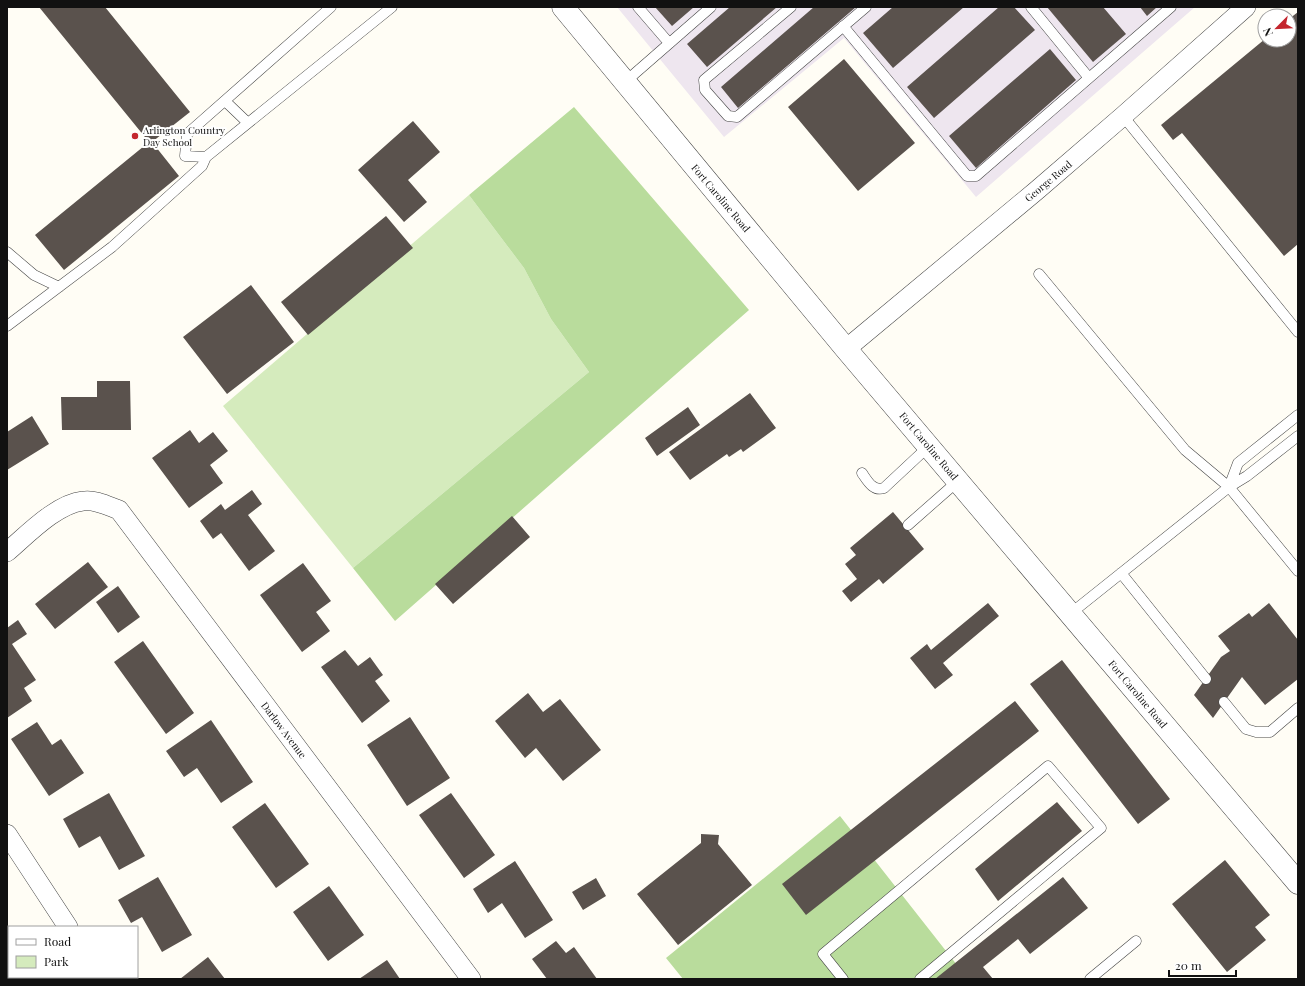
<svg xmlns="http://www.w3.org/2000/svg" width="1305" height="986" viewBox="0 0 1305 986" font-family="'Playfair Display',serif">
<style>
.industrial{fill:#eee6ef}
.green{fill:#d5ebbd}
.forest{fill:#b9dc9c}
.building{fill:#5a524d}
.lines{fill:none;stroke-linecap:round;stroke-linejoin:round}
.service-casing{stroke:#444;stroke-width:11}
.minor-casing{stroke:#444;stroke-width:20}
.tertiary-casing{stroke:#444;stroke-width:23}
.service{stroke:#fff;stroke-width:10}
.minor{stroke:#fff;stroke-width:19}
.tertiary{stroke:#fff;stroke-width:22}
.poi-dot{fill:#c4262e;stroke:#fff;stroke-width:1.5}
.labels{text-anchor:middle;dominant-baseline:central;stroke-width:4;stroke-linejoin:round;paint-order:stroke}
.poi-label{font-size:10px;fill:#111;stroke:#fff;text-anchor:start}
.street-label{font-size:10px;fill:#111;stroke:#fff}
</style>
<rect width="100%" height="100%" fill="#fffdf5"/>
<path class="industrial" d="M617,7H1195L976,197L844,38L724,137Z"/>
<path class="green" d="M469,195L524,268L551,319L589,372L353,568L223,406Z"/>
<path class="forest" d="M574,107L749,310L395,621L353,568L589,372L551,319L524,268L469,195Z
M840,816L968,979H683L666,958Z"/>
<path class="building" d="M39,7H105L190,112L152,142L179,176L64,270L35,235L149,142Z
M655,7H694L672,26Z
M730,7H777L707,67L687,44Z
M814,7H856L738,108L721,87Z
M893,7H964L893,68L863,33Z
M999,7H1014L1035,30L934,118L907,87Z
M1047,7H1103L1126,34L1093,62Z
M1140,7H1157L1147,16Z
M1298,12V244L1284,256L1182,133L1173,140L1161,125L1265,39L1289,40V19Z
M1050,49L1076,80L976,168L949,136Z
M844,59L915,143L858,191L788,107Z
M413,121L440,152L408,180L427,202L404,222L358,170Z
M386,216L413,248L308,335L281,302Z
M251,285L294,342L227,394L183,337Z
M97,381H130L131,430H62L61,397H97Z
M750,393L776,428L743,452L741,449L729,457L727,454L690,480L669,452Z
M688,407L700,425L657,456L645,438Z
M32,416L49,444L7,470V432Z
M190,430L199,443L213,432L228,451L210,465L223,483L189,508L152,458Z
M252,490L262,504L248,515L275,551L249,571L221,533L213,539L200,521L221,504L225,510Z
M893,512L924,549L883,584L879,579L851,602L842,591L857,579L845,564L856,555L850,548Z
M512,516L530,537L453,604L435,584Z
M88,562L108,587L55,629L35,604Z
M303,563L331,601L316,612L330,631L302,652L260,595Z
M118,586L140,617L118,633L96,602Z
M988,603L999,616L943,663L953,675L935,689L910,658L927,644L931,650Z
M1269,603L1298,640V679L1265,705L1242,677L1213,718L1194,695L1221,657L1230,651L1218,636L1249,613L1252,617Z
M18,620L27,634L12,644L36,680L24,688L32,701L7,718V628Z
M143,641L194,713L166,734L114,662Z
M345,650L358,666L370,657L383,675L375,681L390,701L362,723L321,667Z
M1062,660L1170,799L1138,824L1030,684Z
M528,693L543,712L560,699L601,750L563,781L536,748L525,758L495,721Z
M1015,701L1039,731L806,915L782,884Z
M410,717L450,778L407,806L367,745Z
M211,720L253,782L221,803L197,768L184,777L166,751Z
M37,722L52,745L61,739L84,773L49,796L11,739Z
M109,793L145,856L119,870L100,836L79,848L63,819Z
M451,793L495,855L464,878L419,815Z
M1057,802L1082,831L998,901L975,869Z
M265,803L309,864L276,888L232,827Z
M701,834L719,835L718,844L752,885L678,945L637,894L701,843Z
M1225,860L1270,915L1255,927L1266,940L1227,972L1172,904Z
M515,861L553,920L525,938L502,903L488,913L473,889Z
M158,877L192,935L162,952L142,917L131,923L118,900Z
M1063,877L1088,908L1030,954L1018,939L983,967L993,979H935Z
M596,878L606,896L583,910L572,892Z
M329,886L364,935L328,961L293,912Z
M556,941L566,953L574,947L597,979H547L532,959Z
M208,957L225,979H180Z
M387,960L400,979H359Z
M9,962V977H32L33,979H7V964Z"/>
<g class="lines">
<defs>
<path id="service" d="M331,7L187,134L185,156L206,157L392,7
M638,7L669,43
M791,7L704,80L705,90L728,116L737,117L866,7
M1031,7L1089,78
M843,26L967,176H976L1171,7
M625,82L711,7
M225,101L248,123
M1123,116L1298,332
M7,252L34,275L59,287
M1039,274L1185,450L1229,487L1298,571
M7,326L112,247L202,166L206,157
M862,473C867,480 873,492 884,488L929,446
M1229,487L1238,463L1298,415
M908,525L958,481
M1121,573L1206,679
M1070,614L1229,487L1247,476L1298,436
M1224,702L1246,729L1256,732H1270L1298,708
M843,979L823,954L1048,766L1101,828L920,979
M1090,979L1136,941"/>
<path id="minor" d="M846,349L1036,191L1123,116L1246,7
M7,552C27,535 56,504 83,501C95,499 108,506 119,510L471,979
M7,834L68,927
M101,977L102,979"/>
<path id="tertiary" d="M563,7L846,349L1298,883"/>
</defs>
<use href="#service" class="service-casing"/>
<use href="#minor" class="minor-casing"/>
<use href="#tertiary" class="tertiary-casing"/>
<use href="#service" class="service"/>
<use href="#minor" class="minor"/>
<use href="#tertiary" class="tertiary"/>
</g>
<circle class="poi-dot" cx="135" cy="136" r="4"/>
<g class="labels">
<g class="poi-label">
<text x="143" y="130">Arlington Country<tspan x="143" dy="12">Day School</tspan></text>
</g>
<g class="street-label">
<text transform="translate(1048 181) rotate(-40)">George Road</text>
<text transform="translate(721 198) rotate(50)">Fort Caroline Road</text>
<text transform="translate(929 446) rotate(50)">Fort Caroline Road</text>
<text transform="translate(1138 694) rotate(50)">Fort Caroline Road</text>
<text transform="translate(284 730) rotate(53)">Darlow Avenue</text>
</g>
</g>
<rect width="1305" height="986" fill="none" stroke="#111111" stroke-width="16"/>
<rect x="8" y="926" width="130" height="52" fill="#ffffff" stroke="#a0a0a0"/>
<rect x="16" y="939" width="20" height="6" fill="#ffffff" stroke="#a0a0a0"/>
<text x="44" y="946" font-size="12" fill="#111111">Road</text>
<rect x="16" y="956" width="20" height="12" fill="#d5ebbd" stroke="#a0a0a0"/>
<text x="44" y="966" font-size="12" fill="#111111">Park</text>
<g transform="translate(1277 28) rotate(246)"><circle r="19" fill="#ffffff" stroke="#a0a0a0"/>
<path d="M0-3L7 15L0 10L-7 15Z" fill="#c4262e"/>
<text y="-6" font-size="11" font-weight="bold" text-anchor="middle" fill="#111111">N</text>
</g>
<path d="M1169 970v6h67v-6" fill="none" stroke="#111111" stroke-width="2"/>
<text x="1175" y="970" font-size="12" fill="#111111" stroke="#ffffff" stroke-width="3" paint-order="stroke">20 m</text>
</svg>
